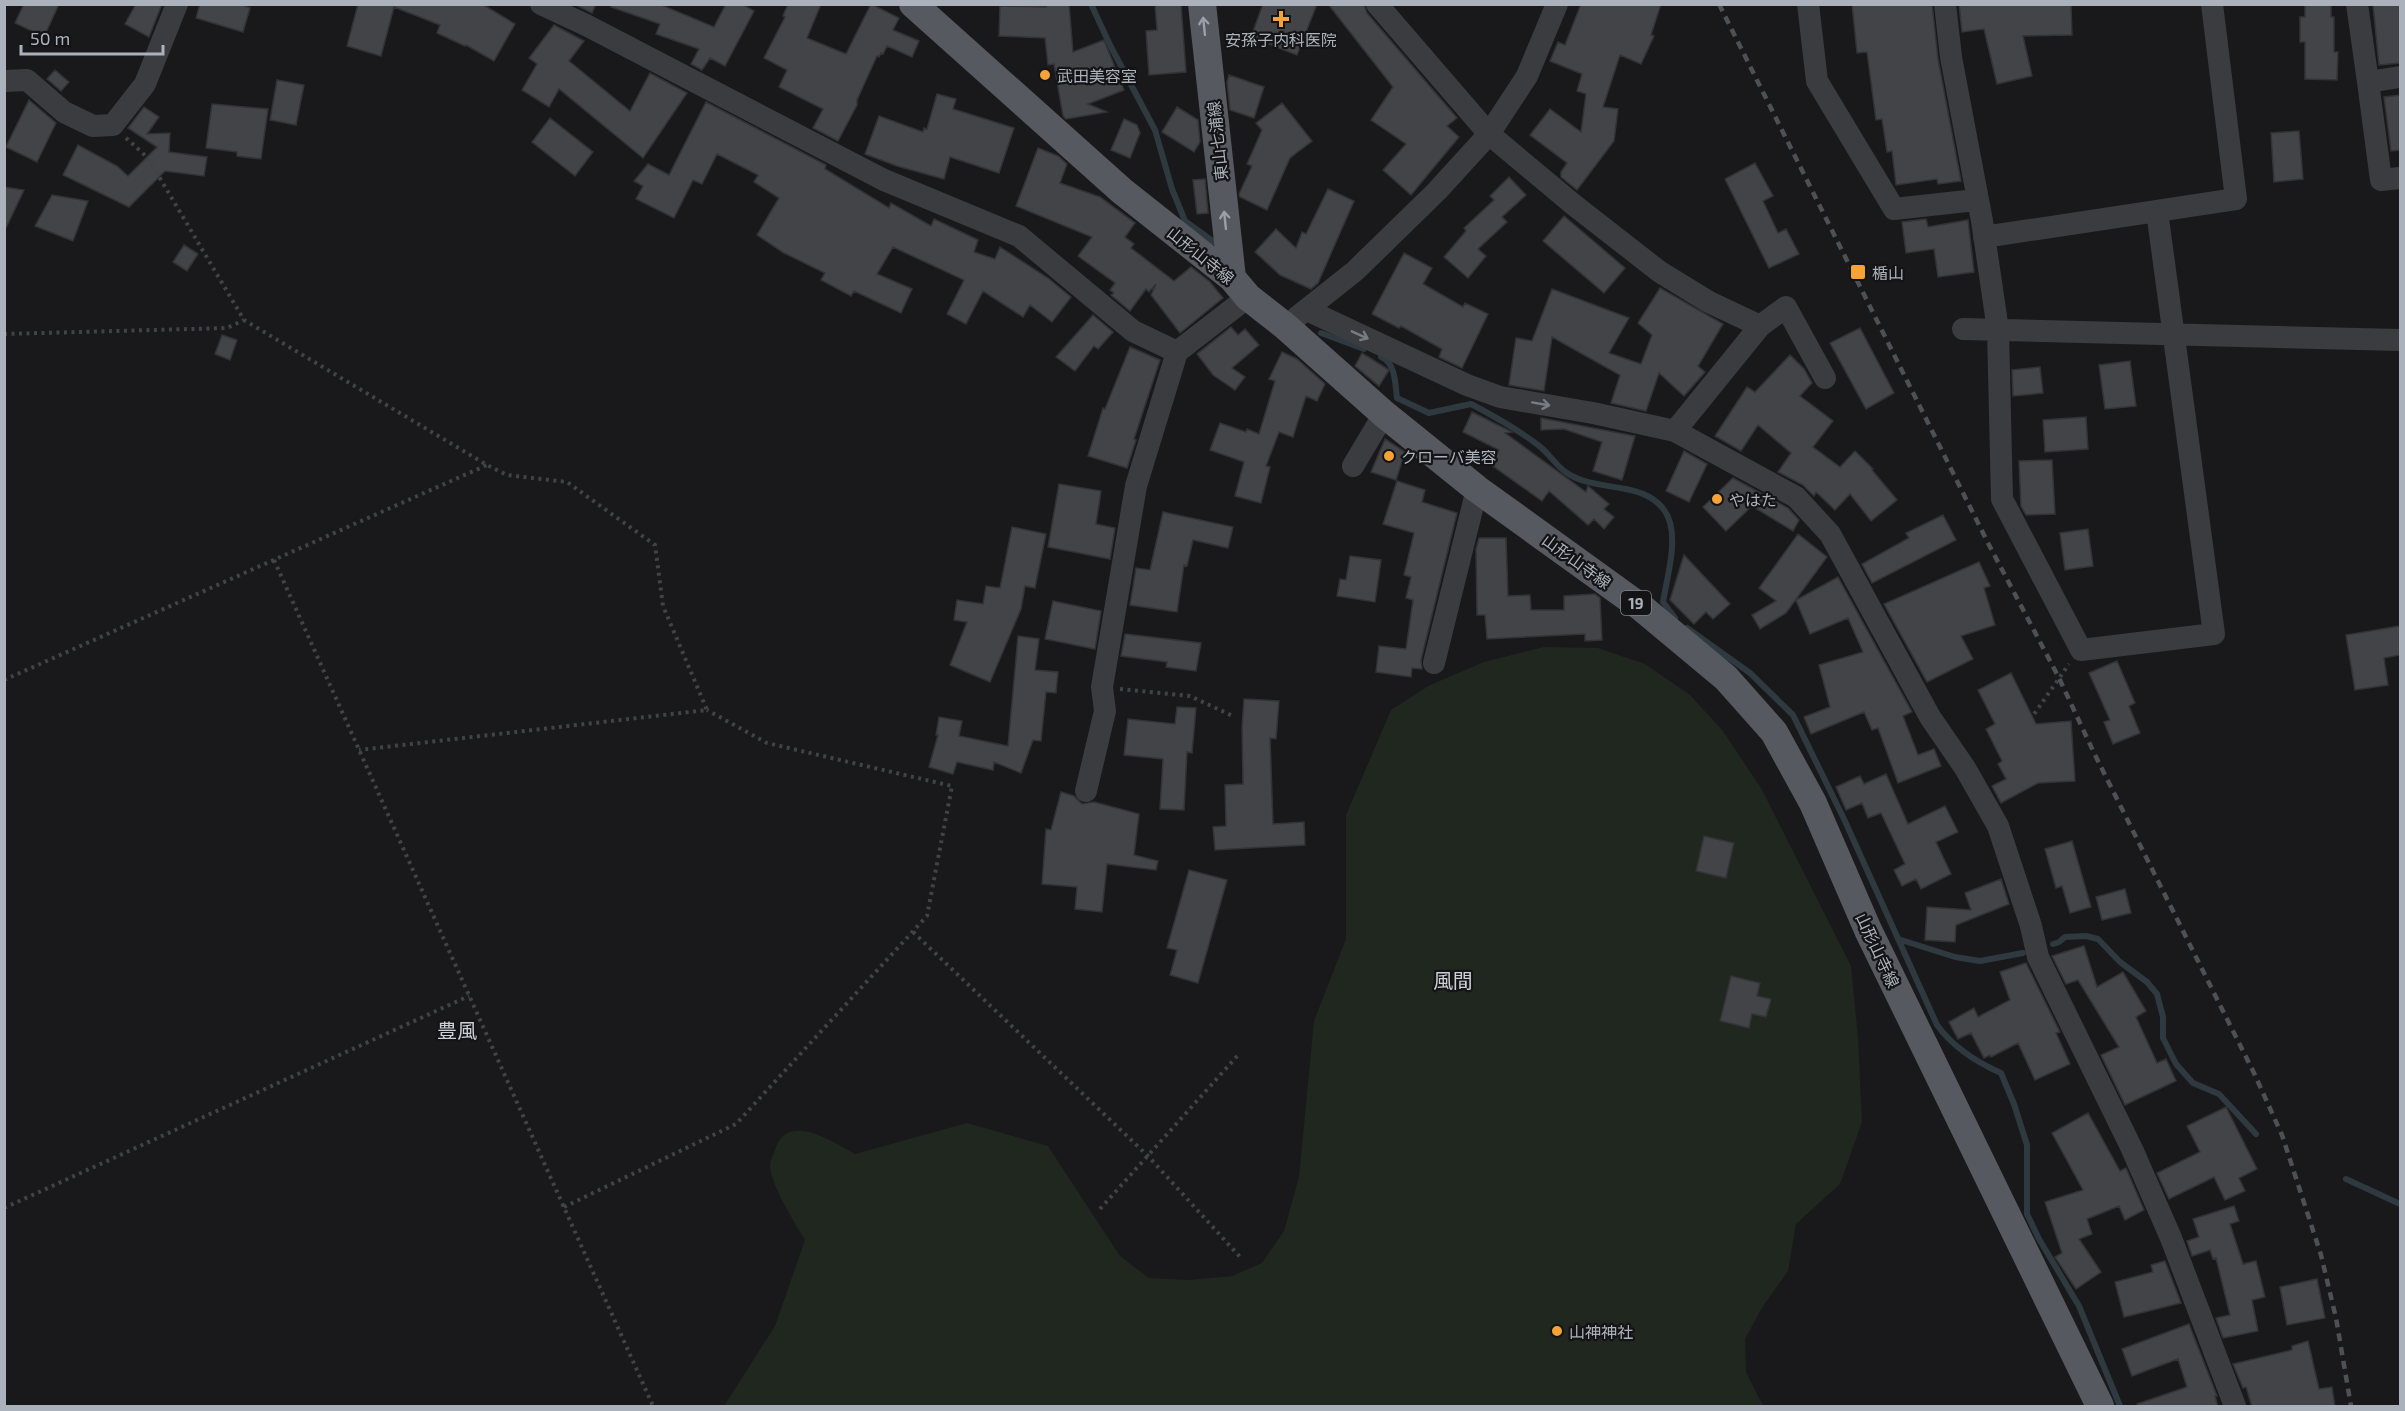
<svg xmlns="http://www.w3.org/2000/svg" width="2405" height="1411" viewBox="0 0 2405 1411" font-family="'Exo 2','Noto Sans JP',sans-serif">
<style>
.green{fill:#1f271f}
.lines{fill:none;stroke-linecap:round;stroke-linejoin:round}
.stream{stroke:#2e3a40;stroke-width:6}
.building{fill:#434448;stroke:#333337;stroke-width:1.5}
.path{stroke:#404347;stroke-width:4;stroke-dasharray:3 4.5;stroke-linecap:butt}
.minor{stroke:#3a3c40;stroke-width:22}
.major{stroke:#56595f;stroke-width:28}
.rail{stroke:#4d5055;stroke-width:4.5;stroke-dasharray:8 6;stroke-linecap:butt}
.oneway{stroke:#9aa0a9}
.oneway2{stroke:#787d84}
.poi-dot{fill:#f5a237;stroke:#141416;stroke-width:2}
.labels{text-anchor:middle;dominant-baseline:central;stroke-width:4.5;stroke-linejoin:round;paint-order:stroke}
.shield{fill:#141416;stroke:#7e838a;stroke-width:1.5}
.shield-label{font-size:15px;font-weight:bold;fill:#abb2bb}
.poi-label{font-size:16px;fill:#abb2bb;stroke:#141416;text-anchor:start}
.street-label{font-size:16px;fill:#abb2bb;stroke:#141416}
.quarter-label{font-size:20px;fill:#ccd0d7;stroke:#141416}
</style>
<rect width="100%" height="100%" fill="#19191b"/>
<path class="green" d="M1544,647L1598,648L1645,664L1690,695L1723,731L1761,788L1851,966L1858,1038L1862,1122L1840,1184L1796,1224L1788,1271L1763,1306L1745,1339L1746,1372L1763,1406H724L775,1326L805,1240C795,1223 770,1184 770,1165C770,1160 775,1152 776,1147C789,1112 835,1143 855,1154L967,1123L1048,1146L1120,1256L1149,1278L1189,1280L1232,1276L1262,1263L1284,1231L1299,1177L1314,1021L1346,939V815L1391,710L1430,685L1484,662Z"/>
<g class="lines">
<path class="stream" d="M1091,4L1110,45L1155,130L1172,189L1185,221L1214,242
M1321,333L1364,349
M1381,357C1396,363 1395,384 1397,398L1429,413L1471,404C1494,416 1517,429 1538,445C1549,453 1556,466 1567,473C1581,483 1604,485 1620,488C1691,498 1672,551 1663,602L1675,618
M1687,628L1750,673L1793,715L1844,819L1937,1025C1953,1047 1976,1062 2001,1073L2014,1104L2027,1145V1214L2039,1239L2079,1306L2120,1406
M1898,939L1955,957L1980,961L2023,953
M2053,944L2059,942L2065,937L2086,936L2098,939L2120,962L2147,982L2157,994L2163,1017V1038L2176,1064L2193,1083L2219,1094L2256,1134
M2346,1179L2400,1204"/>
</g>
<path class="building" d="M24,4H59L44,37L15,23Z
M136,4H162L149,37L125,24Z
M200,4H240L250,8L243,32L196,18Z
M358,4H482L515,24L494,61L466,45L465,46L437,33L440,25L394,7L381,56L347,46Z
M574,4H596L592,13Z
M612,4H659L714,27L726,4H742L754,11L725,66L710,58L702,70L691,64L699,49L656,34L660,24L611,7Z
M788,4H821L807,38L846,54L871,4L899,18L893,30L919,41L912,57L887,46L883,54L881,53L879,57L877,56L857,100V105L838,141L813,128L823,109L779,87L787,70L764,58L785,17L783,16Z
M1046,4H1069L1073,52L1104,40L1124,90L1088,104L1107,112L1066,119L1063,116L1054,64L1048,65L1045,38L999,36L1000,6L1046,7Z
M1155,4H1181L1186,72L1149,75L1146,31L1157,30Z
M1263,4H1317L1297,55L1251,37Z
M1328,4H1364L1367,13L1457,118L1447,126L1459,137L1411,195L1383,170L1406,144L1371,120L1393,87Z
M1581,4H1661L1651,35L1654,36L1641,64L1620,55L1603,107L1618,109L1614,141L1577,190L1561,177V172L1567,163L1530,135L1550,109L1581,132L1586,94L1577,91L1582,74L1550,61L1558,42L1565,45Z
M1852,4H1932L1938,59L1961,181L1938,184L1937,179L1896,185L1892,151L1887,152L1882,119L1876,120L1867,52L1857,53Z
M1959,4H2071L2072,35L2023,36L2032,76L1997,84L1984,29L1962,32Z
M2305,4H2331V17H2334V52H2338L2337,80L2305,79V42H2300V17H2305Z
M2400,4V63L2379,65L2373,5Z
M554,25L584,41L569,61L630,111L650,73L687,93L643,158L559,89L549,107L522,90L537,64L529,58Z
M55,70L69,82L61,91L47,79Z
M1229,75L1264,87L1254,118L1230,110L1227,82Z
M277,80L304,85L296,125L270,120Z
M937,94L956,99L953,109L1014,128L999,173L950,157L944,179L897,166L865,154L879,116L923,132L924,128L927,129Z
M2400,95V150L2391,151L2384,97Z
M29,100L56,123L37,162L6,147Z
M706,102L826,165L825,169L889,208L891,203L931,226L934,219L978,240L974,252L995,259L1000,247L1048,278L1071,297L1052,322L1030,305L1023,317L983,291L966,324L947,314L964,280L893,247L877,274L912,289L901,313L854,291L851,296L821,280L825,273L784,253L757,235L779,198L754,182L758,175L717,154L702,184L693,180L674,218L636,199L643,186L634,181L648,164L669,175Z
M1282,103L1312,141L1290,158L1267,210L1240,197L1239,194L1252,166L1247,164L1262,130L1256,123Z
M212,104L268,109L261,159L237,156V152L206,148Z
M144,107L159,117L147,134L170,133L169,152L207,157L204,176L165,171L129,207L63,175L78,145L117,166L128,176L157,147L128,128Z
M1177,107L1198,120L1200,142L1194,152L1162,132Z
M550,118L593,152L575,176L532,142Z
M1124,119L1137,125L1140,133L1130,158L1111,150Z
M2299,131L2303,179L2274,182L2271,133Z
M1038,148L1058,156L1067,164L1060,183L1100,197L1135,223L1125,237L1134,244L1131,248L1174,281L1191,267L1210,282L1223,298L1180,333L1151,295L1156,284L1149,292L1146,289L1130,311L1111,295L1114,293L1110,290L1115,283L1078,256L1092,237L1016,206Z
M1755,163L1773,196L1763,201L1778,233L1786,229L1799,254L1769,268L1725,179Z
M1509,177L1526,195L1502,217L1507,222L1478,249L1486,256L1468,278L1444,257L1466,231L1464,228L1494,200L1490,196Z
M1205,179L1208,213L1197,214L1193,180Z
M4,187L24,190L4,232Z
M1328,189L1354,201L1318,283L1311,289L1280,275L1255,252L1276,229L1296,248L1302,232L1306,234Z
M52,195L88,201L73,241L35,226Z
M1564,216L1625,268L1604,293L1543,241Z
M1926,219L1928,227L1968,220L1974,272L1938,277L1934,249L1906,253L1902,222Z
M184,245L198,254L187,271L173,262Z
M1404,253L1432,268L1423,284L1463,307L1465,303L1488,314L1462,368L1439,357L1442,349L1401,326L1399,328L1372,314Z
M1660,288L1723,324L1698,366L1705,372L1684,396L1659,373L1646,411L1611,403L1620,375L1552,337L1544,391L1509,385L1516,338L1532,341L1552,289L1629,318L1609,353L1641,364L1652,335L1638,323Z
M1093,315L1113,332L1098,349L1094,346L1075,371L1056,357Z
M1231,327L1238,335L1245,329L1259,345L1232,368L1245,377L1235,390L1213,375L1197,354Z
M1860,328L1894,393L1866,409L1830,343Z
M222,335L237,340L230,360L215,354Z
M1130,347L1160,360L1134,439L1136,440L1127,468L1088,456L1103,408L1105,409Z
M1282,352L1297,359L1325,384L1317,401L1306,396L1293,437L1279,432L1266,466L1270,467L1261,503L1235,496L1244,462L1210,450L1220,423L1246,432L1247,429L1259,434L1275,381L1269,379Z
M1362,353L1389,370L1379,386L1355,366Z
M1790,355L1804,369L1812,383L1800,396L1833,421L1813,447L1840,467L1855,451L1873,469L1872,470L1897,500L1871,521L1850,494L1835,510L1816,492L1814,496L1803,485L1778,472L1791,453L1758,425L1741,451L1715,436L1747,387L1755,392Z
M2130,361L2136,406L2105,409L2099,365Z
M2040,367L2043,393L2013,396L2012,370Z
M1472,412L1512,432L1505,433L1586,492L1588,486L1609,504L1604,509L1614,517L1604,529L1594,519L1588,525L1549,491L1542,501L1490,464L1499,450L1463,432Z
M2086,417L2088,449L2045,452L2043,420Z
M1541,418L1635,436L1622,480L1593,471L1602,442L1564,429L1541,430Z
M1385,439L1405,452L1396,480L1371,472Z
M1684,451L1707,464L1689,502L1666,491Z
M2052,460L2055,514L2026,515L2021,506L2019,461Z
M1733,478L1788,508L1799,520L1793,531L1752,506L1726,531L1703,507Z
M1397,481L1425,490L1422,502L1457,513L1421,660L1422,669L1412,668L1411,677L1376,672L1379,646L1406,649L1413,600L1406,598L1411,577L1404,575L1414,533L1383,524Z
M1059,484L1101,491L1096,524L1115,528L1110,559L1048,547Z
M1163,512L1233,527L1228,548L1193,540L1187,566L1184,565L1177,612L1130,605L1136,568L1150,570Z
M1943,515L1956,540L1872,583L1862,564L1909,538L1906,533Z
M1012,527L1046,534L1035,588L1025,586L1021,609L990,682L950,665L967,622L954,620L957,600L983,604L986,586L1000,588Z
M2088,529L2093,566L2065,570L2060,533Z
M1798,534L1827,557L1786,613L1760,629L1752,615L1776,601L1759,588Z
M1479,538H1506L1508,596L1530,595L1531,610H1564V596L1595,594L1600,598L1602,640L1585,641V634L1487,639L1485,615H1477L1476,549Z
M1684,555L1730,604L1713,619L1706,612L1694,624L1670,600Z
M1350,556L1381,560L1375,602L1337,596L1340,579L1346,580Z
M1979,562L1990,586L1984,588L1995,625L1961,636L1973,659L1927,682L1884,604Z
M1838,577L1912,712L1903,716L1918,755L1934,749L1941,766L1898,783L1878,728L1872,730L1864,712L1811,734L1804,717L1830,707L1819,665L1863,652L1848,618L1810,634L1796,600Z
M1053,601L1101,611L1095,649L1045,639Z
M2400,626V655L2384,658L2388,685L2355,690L2346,635Z
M1125,634L1201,643L1196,671L1166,667L1167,662L1121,656Z
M1018,636L1039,639L1035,670L1058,672L1056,693L1046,692L1041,741L1033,740L1021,773L994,762L993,770L957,762L953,774L929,767L938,735H936L939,717L962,721L959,736L1008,746Z
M2117,661L2135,703L2129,706L2140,733L2113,744L2104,722L2110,720L2089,673Z
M2011,673L2036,724L2071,721L2075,781L2038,783L2001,803L1992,786L2006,779L1998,764L2002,761L1986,729L1995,724L1978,690Z
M1244,699L1279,701L1276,739L1270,738L1273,824L1304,822L1305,845L1215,850L1213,827L1226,826L1225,785L1243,784L1242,728Z
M1177,707L1196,708L1192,753L1187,752L1184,810L1160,809L1163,759L1124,755L1128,719L1175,724Z
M1886,774L1908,824L1945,806L1958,832L1936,842L1951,874L1921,889L1916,879L1902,886L1894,870L1905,864L1881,813L1868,818L1862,803L1846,810L1836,787L1860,776L1864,784Z
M1061,792L1074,796L1082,804L1094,802L1139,814L1134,855L1158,861L1156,870L1107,864L1102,912L1075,909L1077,887L1042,884L1046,829L1051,830Z
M1704,836L1734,843L1726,878L1696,871Z
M2072,841L2091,907L2070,913L2062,886L2056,888L2045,849Z
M1189,870L1227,880L1198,983L1170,975L1177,950L1167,948Z
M2001,879L2009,904L1956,925L1955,942L1925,940L1927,907L1971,910L1965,893Z
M2125,889L2131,913L2102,920L2096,897Z
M2084,946L2097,987L2123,972L2146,1011L2136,1017L2157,1063L2166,1059L2176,1081L2125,1105L2101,1055L2119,1047L2078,980L2066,984L2052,956Z
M2026,963L2060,1032L2056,1033L2070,1064L2035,1080L2018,1043L1991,1057L1990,1055L1984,1058L1971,1033L1958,1039L1949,1022L1974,1008L1978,1017L2010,1000L2000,972Z
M1731,976L1760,983L1757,996L1771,999L1766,1017L1752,1014L1749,1028L1720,1021Z
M2226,1107L2257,1169L2239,1178L2245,1191L2225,1200L2214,1177L2169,1199L2157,1173L2200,1152L2187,1126Z
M2088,1113L2120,1171L2126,1168L2144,1210L2125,1220L2119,1206L2087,1219L2092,1234L2079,1239L2101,1272L2076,1289L2055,1257L2062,1253L2045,1202L2083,1190L2052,1133Z
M2234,1206L2239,1221L2230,1224L2243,1264L2256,1261L2265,1297L2252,1300L2258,1331L2223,1338L2216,1318L2230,1315L2216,1258L2213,1259L2210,1250L2192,1256L2187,1241L2199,1237L2193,1219Z
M2165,1261L2181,1303L2124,1317L2115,1282L2153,1272L2151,1265Z
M2317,1279L2325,1318L2287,1325L2280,1287Z
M2189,1324L2217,1396H2215L2218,1407H2138L2137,1404L2187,1387L2178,1359L2132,1376L2122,1349Z
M2308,1341L2319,1389L2332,1387L2335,1407H2252L2246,1387L2243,1388L2233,1364L2292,1350V1346Z"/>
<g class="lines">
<path class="path" d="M126,138L148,158L244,320L487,465L507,475L567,482L655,545L663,606L707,710L359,750
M4,334L227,328L244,320
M274,560L653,1406
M4,680L487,465
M1120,689L1190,696L1235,717
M2030,720L2069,664
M913,932L1148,1156L1241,1258
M564,1207L736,1124L927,916L952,786L767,743L707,710
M4,1208L469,996
M1100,1209L1239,1054"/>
<path class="minor" d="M541,4L586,25L884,180L1019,236L1133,331L1177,352L1248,297
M1377,4L1489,134L1574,205L1660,272L1709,302L1760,326
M1808,4L1817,81L1894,209L1976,200
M1945,4L1951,57L1982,221L1998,330L2002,499L2081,650L2214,634L2157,211
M2357,4L2368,82L2400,77
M4,81L27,80L64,112L93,126L113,125L145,84L177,4
M2368,82L2381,180L2400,178
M1984,237L2236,199L2212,4
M1307,310L1467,385L1500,397L1593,413L1675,431L1796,497L1830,534L1930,717L1965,768L1998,826L2031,926L2038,957L2132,1149L2171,1238L2235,1406
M1297,317L1355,271L1437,191L1489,134L1527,76L1557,4
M1963,329L2400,340
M1675,431L1760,326L1786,307L1825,378
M1353,466L1384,414
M1434,663L1477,489
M1086,791L1105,711L1102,687L1136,486L1177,352"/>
<path class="major" d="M913,4L1122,191L1232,278L1248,297L1285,326L1384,414L1477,489L1642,608L1726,678L1774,732L1813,803L1868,930L2100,1406
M1202,4L1232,278"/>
<path class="rail" d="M1719,4L1988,543L2059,678L2095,755L2254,1073L2282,1135L2321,1255L2336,1318L2351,1406"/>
</g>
<defs><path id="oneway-shaft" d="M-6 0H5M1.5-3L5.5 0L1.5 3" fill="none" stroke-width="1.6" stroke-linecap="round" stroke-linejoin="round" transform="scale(1.5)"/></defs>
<g class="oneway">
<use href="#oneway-shaft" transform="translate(1204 26) rotate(-96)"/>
<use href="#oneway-shaft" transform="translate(1225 220) rotate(-96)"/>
</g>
<g class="oneway2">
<use href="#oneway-shaft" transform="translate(1360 335) rotate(24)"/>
<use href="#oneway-shaft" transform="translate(1541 404) rotate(10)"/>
</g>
<g class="poi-dot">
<path d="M1278 10h6v6h6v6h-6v6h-6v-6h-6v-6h6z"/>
<circle cx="1045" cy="75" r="6"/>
<rect x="1850" y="264" width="16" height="16" rx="3"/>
<circle cx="1389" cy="456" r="6"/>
<circle cx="1717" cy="499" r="6"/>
<circle cx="1557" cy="1331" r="6"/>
</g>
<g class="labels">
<rect class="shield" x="1621" y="591" width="30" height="24" rx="4.5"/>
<g class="shield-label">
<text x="1636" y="603">19</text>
</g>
<g class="poi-label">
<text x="1281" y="39" text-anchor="middle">安孫子内科医院</text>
<text x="1057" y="75">武田美容室</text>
<text x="1872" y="272">楯山</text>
<text x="1401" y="456">クローバ美容</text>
<text x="1729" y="499">やはた</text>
<text x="1569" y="1331">山神神社</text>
</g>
<g class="street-label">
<text transform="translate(1217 141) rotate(-96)">東山七浦線</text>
<text transform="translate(1201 255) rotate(39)">山形山寺線</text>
<text transform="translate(1577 561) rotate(36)">山形山寺線</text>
<text transform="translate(1878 950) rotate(65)">山形山寺線</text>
</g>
<g class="quarter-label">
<text x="1453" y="980">風間</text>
<text x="457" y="1030">豊風</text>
</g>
</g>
<rect width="2405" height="1411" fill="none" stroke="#abb2bb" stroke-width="12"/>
<path d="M21 45v9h142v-9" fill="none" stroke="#abb2bb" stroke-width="3"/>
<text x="30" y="45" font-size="18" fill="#abb2bb" stroke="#141416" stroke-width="4.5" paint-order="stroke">50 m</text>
</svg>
